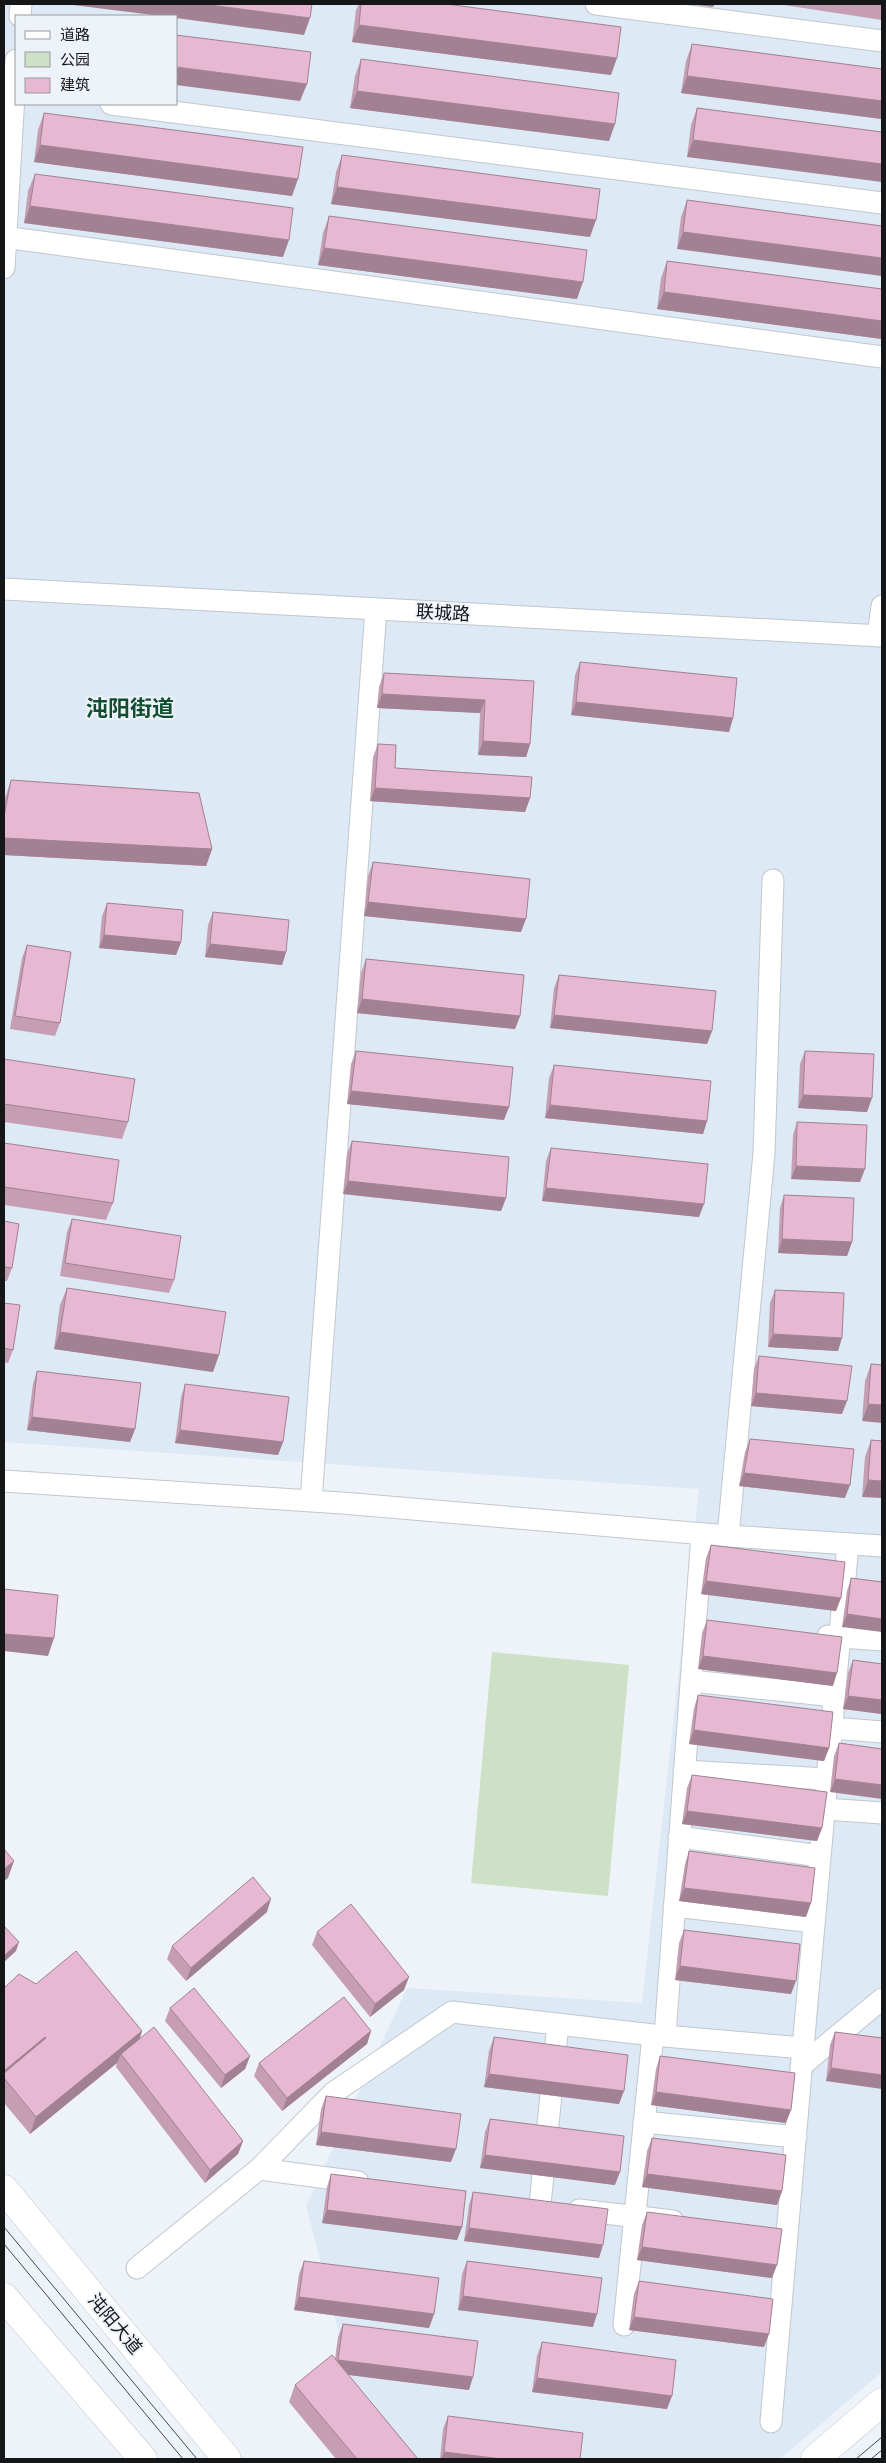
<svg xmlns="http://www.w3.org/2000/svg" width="886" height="2463" viewBox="0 0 886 2463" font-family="Signika,'Noto Sans SC',sans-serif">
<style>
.built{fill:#dde9f5;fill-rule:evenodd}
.green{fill:#cde1c6}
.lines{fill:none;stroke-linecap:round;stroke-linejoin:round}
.street-casing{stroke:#c1c7cd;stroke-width:23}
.secondary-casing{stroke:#c1c7cd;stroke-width:29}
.street{stroke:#fff;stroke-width:21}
.secondary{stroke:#fff;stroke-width:28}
.tram{stroke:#46494c;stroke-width:1}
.wall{fill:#c69eb4}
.shaded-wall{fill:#a18192}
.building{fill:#e6b8d1;stroke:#a18192}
.labels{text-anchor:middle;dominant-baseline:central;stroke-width:4;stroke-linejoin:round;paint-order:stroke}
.street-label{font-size:18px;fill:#141618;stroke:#eef3fa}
.district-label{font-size:22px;font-weight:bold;fill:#104d2f;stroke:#eef3fa}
</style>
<rect width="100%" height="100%" fill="#eef3fa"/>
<path class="built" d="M4,4H882V2372L780,2459H384L351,2380L306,2206L407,1988L642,2003L699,1489L4,1442ZM16,16H176V104H16Z"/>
<path class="green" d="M492,1652L629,1665L608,1896L471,1883Z"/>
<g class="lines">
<defs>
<path id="street" d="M596,4L882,41
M20,16L21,4
M111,104L882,203
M4,237L882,357
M4,268L16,60
M4,589L882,636
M878,636L882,606
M4,1481L342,1503L728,1536L882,1546
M311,1501L376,609
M728,1536L764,1153L773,880
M828,1636L882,1640
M691,1681L835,1696
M832,1728L882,1732
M684,1771L827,1779
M825,1809L882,1813
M679,1837L820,1856
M674,1906L814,1922
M665,2036L702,1534
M801,2066L882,1999
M644,2122L796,2137
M259,2169L358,2182
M540,2205L558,2024
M579,2210L673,2221
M137,2268L259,2169L333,2093L452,2012L653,2035L803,2048
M624,2325L653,2035
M771,2422L803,2048L848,1544"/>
<path id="secondary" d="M4,2189L227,2459
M4,2297L143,2459
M815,2459L882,2402"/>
</defs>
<use href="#street" class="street-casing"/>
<use href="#secondary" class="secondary-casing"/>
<use href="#street" class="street"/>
<use href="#secondary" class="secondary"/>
<path class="tram" d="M4,2227L197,2459
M4,2244L183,2459
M856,2459L882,2437
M871,2459L882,2450"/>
</g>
<path class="wall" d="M359,4H446L611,75L352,42L356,10Z
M777,4H882V20Z
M692,44L882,69V119L681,93L686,61Z
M361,59L609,141L350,108L355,76Z
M697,108L882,132L687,157L691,125Z
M44,113L292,196L34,162L38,130Z
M342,155L590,237L331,204L336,172Z
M35,174L283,257L24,223L28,191Z
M687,200L882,226L677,249L681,217Z
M329,216L577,299L318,265L323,233Z
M667,261L882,289V339L657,309L661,278Z
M580,662L733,718L729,732L571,715L575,675Z
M384,673L534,681L530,744L526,757L478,755L480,713L377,708L379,687Z
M378,744L395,768L530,798L525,812L370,801L373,757Z
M11,780L212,849L206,866L4,855V801Z
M373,862L521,932L364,916L368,876Z
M107,903L181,942L176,955L99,948L102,916Z
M213,912L286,952L282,965L205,957L208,925Z
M27,945L60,1023L55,1036L10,1029L22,958Z
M366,959L520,1016L515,1029L357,1013L361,973Z
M559,975L712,1031L707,1044L550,1028L554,988Z
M356,1051L504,1120L347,1104L351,1064Z
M805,1051L867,1112L798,1108L800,1064Z
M4,1059L128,1122L122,1139L4,1122Z
M554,1065L707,1121L703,1134L545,1118L549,1078Z
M797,1122L860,1182L791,1179L793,1135Z
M352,1141L506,1198L501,1211L343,1194L347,1154Z
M4,1143L113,1203L106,1220L4,1205Z
M551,1148L699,1217L542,1201L546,1161Z
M784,1195L852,1242L847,1256L778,1253L780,1208Z
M72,1219L174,1280L169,1293L60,1276L67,1232Z
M4,1221L12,1268L7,1281H4Z
M67,1288L213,1372L54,1349L60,1305Z
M775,1290L838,1351L768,1347L770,1303Z
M4,1303L13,1350L8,1363L4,1362Z
M759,1356L842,1414L751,1406L754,1369Z
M871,1364L882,1365L862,1421L865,1381Z
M37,1371L135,1429L130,1442L27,1430L33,1384Z
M185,1384L283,1442L278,1455L175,1443L181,1397Z
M750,1439L845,1498L739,1486L745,1452Z
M871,1440L882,1441L862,1497L865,1457Z
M711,1545L836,1611L701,1594L706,1558Z
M851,1578L882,1582L842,1627L847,1591Z
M707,1620L833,1686L698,1669L702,1633Z
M853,1660L882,1664V1714L843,1709L848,1673Z
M698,1695L829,1748L824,1761L689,1744L694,1708Z
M839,1743L882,1749L830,1792L834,1756Z
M692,1775L822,1828L817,1841L682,1824L687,1788Z
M689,1851L806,1917L679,1901L685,1864Z
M267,1912L186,1981L167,1959L172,1946Z
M684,1930L791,1994L675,1980L679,1943Z
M317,1932L404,1990L370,2017L312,1945Z
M36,1984L142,2031L140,2039L243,2141L238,2154L205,2183L116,2067L117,2063L30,2134L4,2103V1988Z
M170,2008L250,2056L245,2069L221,2088L165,2021Z
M371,2031L367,2044L282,2111L254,2076L259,2063Z
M835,2032L882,2038L826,2081L830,2045Z
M494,2037L619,2104L484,2087L489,2051Z
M660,2056L786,2123L651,2105L656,2069Z
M326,2096L451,2162L316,2145L321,2109Z
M490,2119L615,2185L480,2168L485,2132Z
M652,2138L782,2191L777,2205L642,2187L647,2151Z
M331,2174L462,2227L457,2240L322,2223L327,2187Z
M473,2192L599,2258L464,2241L469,2205Z
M647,2212L772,2278L637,2260L642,2225Z
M304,2261L434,2314L429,2328L294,2310L299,2274Z
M467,2261L593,2327L458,2310L462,2274Z
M639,2281L764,2347L629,2330L634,2294Z
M343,2324L469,2390L348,2375L418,2459H336L289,2402L295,2385L335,2359L338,2337Z
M542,2342L667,2409L532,2392L537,2356Z
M448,2416L580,2459H440L443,2429Z"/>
<path class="shaded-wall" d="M65,4H202L310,18L304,35L176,18V16H161Z
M689,4H715L713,7Z
M359,25L617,58L611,75L352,42Z
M176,67L307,84L300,101L176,85Z
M687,76L882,101V119L681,93Z
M357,91L615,124L609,141L350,108Z
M693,140L882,164V182L687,157Z
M40,145L298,179L292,196L34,162Z
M337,187L596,220L590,237L331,204Z
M30,206L289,240L283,257L24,223Z
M683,232L882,258V276L677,249Z
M324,248L583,282L577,299L318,265Z
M664,292L882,321V339L657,309Z
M382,694L485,700L480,713L377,708Z
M576,702L733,718L729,732L571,715Z
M483,741L530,744L526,757L478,755Z
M375,788L530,798L525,812L370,801Z
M4,838L212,849L206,866L4,855Z
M368,902L526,919L521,932L364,916Z
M104,935L181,942L176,955L99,948Z
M210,944L286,952L282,965L205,957Z
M362,999L520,1016L515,1029L357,1013Z
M554,1015L712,1031L707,1044L550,1028Z
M351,1091L509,1107L504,1120L347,1104Z
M803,1095L872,1098L867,1112L798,1108Z
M550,1105L707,1121L703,1134L545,1118Z
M796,1166L865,1169L860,1182L791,1179Z
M348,1181L506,1198L501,1211L343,1194Z
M546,1188L704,1204L699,1217L542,1201Z
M782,1239L852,1242L847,1256L778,1253Z
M60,1332L219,1355L213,1372L54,1349Z
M773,1334L842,1338L838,1351L768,1347Z
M756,1393L847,1401L842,1414L751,1406Z
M868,1404L882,1405V1423L862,1421Z
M32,1417L135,1429L130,1442L27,1430Z
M180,1430L283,1442L278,1455L175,1443Z
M744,1473L850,1485L845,1498L739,1486Z
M868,1480L882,1481V1498L862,1497Z
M706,1581L841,1598L836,1611L701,1594Z
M847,1614L882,1619V1632L842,1627Z
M4,1634L54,1638L48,1656L4,1651Z
M703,1656L837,1673L833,1686L698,1669Z
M848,1696L882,1700V1714L843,1709Z
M694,1730L829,1748L824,1761L689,1744Z
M835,1779L882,1785V1799L830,1792Z
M687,1811L822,1828L817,1841L682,1824Z
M14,1861L8,1878L4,1881V1869Z
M684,1888L811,1903L806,1917L679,1901Z
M271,1899L267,1912L186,1981L191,1968Z
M19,1942L16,1951L4,1962V1956Z
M680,1966L796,1981L791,1994L675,1980Z
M409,1977L404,1990L370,2017L375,2004Z
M142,2031L136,2048L121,2054L117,2063L30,2134L36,2117Z
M371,2031L367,2044L282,2111L287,2098Z
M45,2037L39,2054L4,2078V2071Z
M250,2056L245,2069L221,2088L225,2075Z
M831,2068L882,2075V2089L826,2081Z
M489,2074L624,2091L619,2104L484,2087Z
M656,2092L791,2110L786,2123L651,2105Z
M321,2132L456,2149L451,2162L316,2145Z
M243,2141L238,2154L205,2183L210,2170Z
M485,2155L620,2172L615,2185L480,2168Z
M647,2174L782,2191L777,2205L642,2187Z
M327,2210L462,2227L457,2240L322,2223Z
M469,2228L603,2245L599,2258L464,2241Z
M642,2247L777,2265L772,2278L637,2260Z
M463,2296L597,2314L593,2327L458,2310Z
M299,2297L434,2314L429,2328L294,2310Z
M634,2317L769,2334L764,2347L629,2330Z
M338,2360L473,2377L469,2390L334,2373Z
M537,2378L672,2396L667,2409L532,2392Z
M444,2452L502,2459H441Z"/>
<path class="building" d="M202,4H312L310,18Z
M361,4H446L621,27L617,58L359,25Z
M176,35L311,52L307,84L176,67Z
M692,44L882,69V101L687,76Z
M361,59L619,93L615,124L357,91Z
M697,108L882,132V164L693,140Z
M44,113L303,147L298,179L40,145Z
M342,155L600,189L596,220L337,187Z
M35,174L293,208L289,240L30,206Z
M687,200L882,226V258L683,232Z
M329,216L587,250L583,282L324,248Z
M667,261L882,289V321L664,292Z
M580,662L737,678L733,718L576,702Z
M384,673L534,681L530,744L483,741L485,700L382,694Z
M378,744L396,745L395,768L532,777L530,798L375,788Z
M11,780L199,793L212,849L4,838V816Z
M373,862L530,879L526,919L368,902Z
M107,903L183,910L181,942L104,935Z
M213,912L289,920L286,952L210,944Z
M27,945L71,952L60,1023L15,1016Z
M366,959L524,975L520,1016L362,999Z
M559,975L716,991L712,1031L554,1015Z
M356,1051L513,1067L509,1107L351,1091Z
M805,1051L874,1054L872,1098L803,1095Z
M4,1059L135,1079L128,1122L4,1104Z
M554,1065L711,1081L707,1121L550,1105Z
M797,1122L867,1125L865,1169L796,1166Z
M352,1141L509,1157L506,1198L348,1181Z
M4,1143L119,1160L113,1203L4,1187Z
M551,1148L708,1164L704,1204L546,1188Z
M784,1195L854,1198L852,1242L782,1239Z
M72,1219L181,1236L174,1280L65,1263Z
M4,1221L19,1224L12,1268L4,1267Z
M67,1288L226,1312L219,1355L60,1332Z
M775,1290L844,1293L842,1338L773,1334Z
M4,1303L20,1305L13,1350L4,1348Z
M759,1356L852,1366L847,1401L756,1393Z
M871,1364L882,1365V1405L868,1404Z
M37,1371L141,1383L135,1429L32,1417Z
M185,1384L289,1397L283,1442L180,1430Z
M750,1439L854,1449L850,1485L744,1473Z
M871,1440L882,1441V1481L868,1480Z
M711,1545L845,1562L841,1598L706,1581Z
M851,1578L882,1582V1619L847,1614Z
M4,1589L58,1595L54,1638L4,1634Z
M707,1620L842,1637L837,1673L703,1656Z
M853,1660L882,1664V1700L848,1696Z
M698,1695L833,1712L829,1748L694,1730Z
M839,1743L882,1749V1785L835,1779Z
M692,1775L827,1792L822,1828L687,1811Z
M4,1849L14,1861L4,1869Z
M689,1851L815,1868L811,1903L684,1888Z
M253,1877L271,1899L191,1968L172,1946Z
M351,1904L409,1977L375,2004L317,1932Z
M4,1926L19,1942L4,1956Z
M684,1930L800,1944L796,1981L680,1966Z
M76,1951L142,2031L36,2117L4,2078V2073L46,2038L45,2037L4,2071V1988L19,1974L36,1984Z
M194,1988L250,2056L225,2075L170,2008Z
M344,1997L371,2031L287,2098L259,2063Z
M154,2027L243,2141L210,2170L121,2054Z
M835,2032L882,2038V2075L831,2068Z
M494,2037L628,2055L624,2091L489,2074Z
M660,2056L795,2073L791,2110L656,2092Z
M326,2096L461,2114L456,2149L321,2132Z
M490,2119L624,2136L620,2172L485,2155Z
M652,2138L786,2155L782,2191L647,2174Z
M331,2174L466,2191L462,2227L327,2210Z
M473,2192L608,2209L603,2245L469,2228Z
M647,2212L782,2229L777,2265L642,2247Z
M304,2261L439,2278L434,2314L299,2297Z
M467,2261L602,2278L597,2314L463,2296Z
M639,2281L773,2299L769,2334L634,2317Z
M343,2324L478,2341L473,2377L338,2360Z
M542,2342L676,2360L672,2396L537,2378Z
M332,2355L418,2459H357L295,2385Z
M448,2416L583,2433L580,2459H502L444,2452Z"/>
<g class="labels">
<g class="street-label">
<text transform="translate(443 613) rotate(3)">联城路</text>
<text transform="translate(115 2324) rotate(50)">沌阳大道</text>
</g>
<g class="district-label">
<text x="130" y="708">沌阳街道</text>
</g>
</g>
<rect width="886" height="2463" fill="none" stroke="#141618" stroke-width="10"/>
<rect x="15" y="15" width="162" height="90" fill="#eef3fa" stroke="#979ba0"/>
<rect x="25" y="31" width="25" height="8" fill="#ffffff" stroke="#979ba0"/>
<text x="60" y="40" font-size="15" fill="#141618">道路</text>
<rect x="25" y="52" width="25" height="15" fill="#cde1c6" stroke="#979ba0"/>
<text x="60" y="65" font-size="15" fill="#141618">公园</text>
<rect x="25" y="78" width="25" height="15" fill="#e6b8d1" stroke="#979ba0"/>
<text x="60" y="90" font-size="15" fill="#141618">建筑</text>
</svg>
